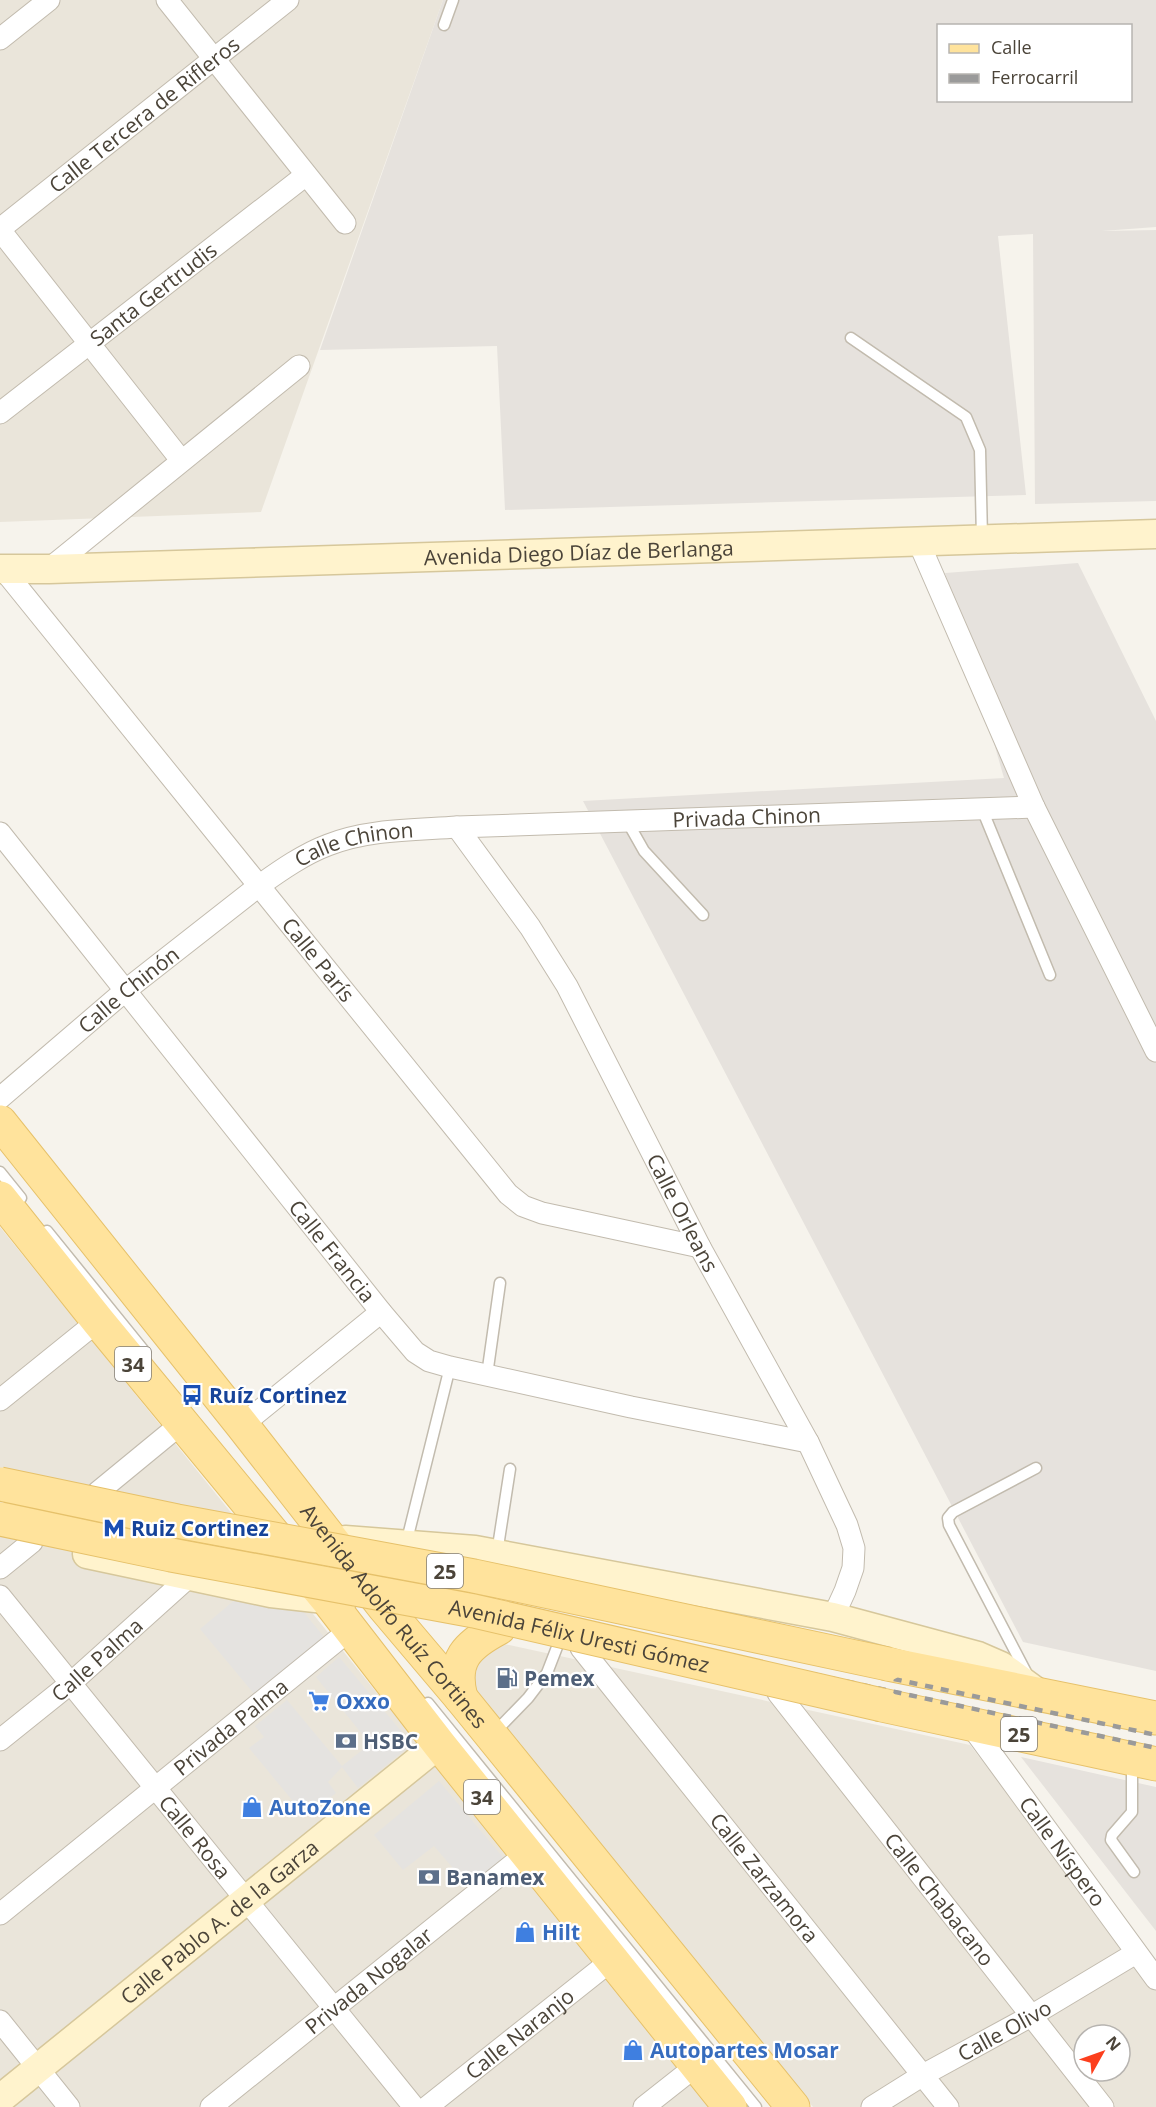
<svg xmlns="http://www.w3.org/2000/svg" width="1156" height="2107" viewBox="0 0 1156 2107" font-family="'Open Sans',sans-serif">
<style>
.residential{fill:#eae5da;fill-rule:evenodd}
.industrial{fill:#e6e2dd;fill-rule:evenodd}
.parking{fill:#e5e3e0}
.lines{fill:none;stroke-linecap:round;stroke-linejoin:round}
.lane-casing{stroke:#c2bbae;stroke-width:13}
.street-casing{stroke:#c2bbae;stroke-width:23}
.secondary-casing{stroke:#d6c79b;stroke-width:31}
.primary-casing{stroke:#e6c16a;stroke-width:35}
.lane{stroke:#fff;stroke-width:10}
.street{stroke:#fff;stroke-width:21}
.secondary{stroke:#fff3cd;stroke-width:28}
.primary{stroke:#ffe39c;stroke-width:33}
.rail{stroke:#9a9a9a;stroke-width:4.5;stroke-dasharray:8 8;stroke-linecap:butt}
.primary-bridge-casing{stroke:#e6c16a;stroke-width:35;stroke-linecap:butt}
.primary-bridge{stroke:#ffe39c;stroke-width:33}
.labels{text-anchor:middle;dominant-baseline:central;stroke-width:4.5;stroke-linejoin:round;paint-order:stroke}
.shield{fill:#fff;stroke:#817c74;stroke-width:1.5}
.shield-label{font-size:20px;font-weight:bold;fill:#4b4439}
.street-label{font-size:21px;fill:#4b4439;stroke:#fff}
.transit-label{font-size:21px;font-weight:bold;fill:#164399;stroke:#fff;text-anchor:start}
.service-label{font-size:21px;font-weight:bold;fill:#4e5e75;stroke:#fff;text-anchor:start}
.shop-label{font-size:21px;font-weight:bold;fill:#366cbe;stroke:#fff;text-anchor:start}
</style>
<rect width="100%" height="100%" fill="#f6f3ec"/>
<path class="residential" d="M0,0H443L261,512L0,522Z
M0,1227L712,2107H0Z
M495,1642L970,1745L1156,1985V2107H813L470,1683L474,1658ZM1084,2035H1120V2071H1084Z"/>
<path class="industrial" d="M443,0H1156V227L1102,231L1156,230V501L1035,504L1033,234L998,236L1026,495L505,510L497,346L320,350ZM938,26H1130V100H938Z
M1078,563L1156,721V1671L1023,1642L583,801L1004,778L945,573Z
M1021,1757L1156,1787V1931L1135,1904Z"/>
<path class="parking" d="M236,1599L302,1610L324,1637L255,1695L200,1629Z
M339,1657L412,1744L358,1788L342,1767L328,1782L336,1793L306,1817L249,1748L264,1737L255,1726L287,1700L342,1766L370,1744L316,1677Z
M439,1781L506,1861L470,1888L434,1846L403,1870L374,1835Z"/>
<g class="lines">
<defs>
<path id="lane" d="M444,25L453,0
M851,338L966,417L980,450L982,538
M982,809L1050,975
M627,821L644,851L703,915
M0,1172L21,1198
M47,1231L145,1352
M487,1375L500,1283
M406,1544L450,1367
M497,1553L510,1469
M1027,1674L949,1525L948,1518L953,1512L1036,1468
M428,1703L756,2107
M494,1733L528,1698L547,1673L559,1642
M1132,1762V1812L1112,1835L1111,1840L1134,1872"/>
<g id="street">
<path d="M167,0L345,223"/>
<path d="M0,39L49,0"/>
<path id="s1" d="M0,229L288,0"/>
<path d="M0,230L181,460"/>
<path id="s2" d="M0,413L306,175"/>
<path d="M919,543L1034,807L1156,1051"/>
<path id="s3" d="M3,569L508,1194L523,1206L542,1213L700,1247"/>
<path d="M49,569L299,366"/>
<path id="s4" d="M457,827L530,927L567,986L700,1247L808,1442L847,1525L854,1548L853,1568L845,1591L833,1617"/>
<path id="s5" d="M0,833L381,1312L415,1352L429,1361L450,1367L631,1407L808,1442"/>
<path id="s6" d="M0,1098L126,990L260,885C281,870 304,854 328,845C368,829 415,830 457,827L1034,807"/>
<path d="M0,1400L98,1321"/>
<path d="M242,1425L381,1312"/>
<path d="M98,1492L182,1423"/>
<path d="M0,1568L32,1542"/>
<path id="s7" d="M0,1596L414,2107"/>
<path id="s8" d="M581,1648L948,2107"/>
<path id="s9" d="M778,1693L1103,2107"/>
<path id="s10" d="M969,1723L1156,1979"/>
<path id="s11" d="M0,1740L71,1683L190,1576"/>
<path id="s12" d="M0,1914L351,1629"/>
<path d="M0,2021L69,2107"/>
<path id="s13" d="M211,2107L527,1853"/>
<path id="s14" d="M427,2107L612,1960"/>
<path d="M644,2107L696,2066"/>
<path id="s15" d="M872,2107L923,2075L1031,2016L1136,1953"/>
</g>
<g id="secondary">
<path id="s16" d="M0,569H49L1156,534"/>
<path d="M345,1540L475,1550L833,1617L978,1656L1001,1666L1038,1693"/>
<path d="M87,1554L271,1593L342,1601"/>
<path id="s17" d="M0,2099L439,1744"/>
</g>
<g id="primary">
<path id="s18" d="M0,1122L242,1425L384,1607L461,1698L793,2107"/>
<path d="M0,1198L98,1321L327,1599L439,1744L730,2107"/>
<path d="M888,1664L1156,1718"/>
<path d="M461,1698C451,1660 467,1645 499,1628"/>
<path d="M882,1705L1156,1764"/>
</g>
</defs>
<use href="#lane" class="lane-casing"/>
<use href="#street" class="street-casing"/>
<use href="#secondary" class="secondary-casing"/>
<use href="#primary" class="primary-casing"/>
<use href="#lane" class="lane"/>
<use href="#street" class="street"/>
<use href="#secondary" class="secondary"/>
<use href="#primary" class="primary"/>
<path class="rail" d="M0,1498L279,1556L562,1608L1156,1735
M0,1509L279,1567L560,1620L1156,1748"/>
<defs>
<g id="primary-bridge">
<path d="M0,1484L177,1521L474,1576L888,1664"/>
<path id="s19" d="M0,1519L171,1555L474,1611L882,1705"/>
</g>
</defs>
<use href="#primary-bridge" class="primary-bridge-casing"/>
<use href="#primary-bridge" class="primary-bridge"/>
</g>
<defs>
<symbol id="bus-bare" viewBox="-9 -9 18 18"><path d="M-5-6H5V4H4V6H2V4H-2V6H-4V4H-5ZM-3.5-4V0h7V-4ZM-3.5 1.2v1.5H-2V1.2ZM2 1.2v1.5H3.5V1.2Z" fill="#1a4fb4" stroke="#fff" stroke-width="2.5" paint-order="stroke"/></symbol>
<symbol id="metro-bare" viewBox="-9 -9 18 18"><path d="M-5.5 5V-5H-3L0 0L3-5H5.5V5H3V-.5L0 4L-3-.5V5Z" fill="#1a4fb4" stroke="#fff" stroke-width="2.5" paint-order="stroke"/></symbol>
<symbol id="fuel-bare" viewBox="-9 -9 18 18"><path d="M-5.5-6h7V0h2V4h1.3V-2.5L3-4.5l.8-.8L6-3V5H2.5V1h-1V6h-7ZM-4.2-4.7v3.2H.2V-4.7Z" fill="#5c6f8a" stroke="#fff" stroke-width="2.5" paint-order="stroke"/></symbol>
<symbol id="supermarket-bare" viewBox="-9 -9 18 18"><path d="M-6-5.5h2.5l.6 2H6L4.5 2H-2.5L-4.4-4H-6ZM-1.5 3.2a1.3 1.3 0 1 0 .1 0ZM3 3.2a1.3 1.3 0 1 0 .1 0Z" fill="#3f7fe0" stroke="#fff" stroke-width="2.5" paint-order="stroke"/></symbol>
<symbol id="bank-bare" viewBox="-9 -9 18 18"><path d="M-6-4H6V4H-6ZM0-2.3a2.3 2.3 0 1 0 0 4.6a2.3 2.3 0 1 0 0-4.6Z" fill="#5c6f8a" stroke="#fff" stroke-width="2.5" paint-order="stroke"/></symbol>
<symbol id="shop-bare" viewBox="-9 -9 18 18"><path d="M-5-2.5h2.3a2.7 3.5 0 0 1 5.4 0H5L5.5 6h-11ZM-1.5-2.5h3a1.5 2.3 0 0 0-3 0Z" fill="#3f7fe0" stroke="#fff" stroke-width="2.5" paint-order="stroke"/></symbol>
</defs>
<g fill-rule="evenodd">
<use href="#bus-bare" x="177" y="1380" width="30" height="30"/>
<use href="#metro-bare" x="99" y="1513" width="30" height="30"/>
<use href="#fuel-bare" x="492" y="1663" width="30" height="30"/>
<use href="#supermarket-bare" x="304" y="1686" width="30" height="30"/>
<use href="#bank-bare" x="331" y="1726" width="30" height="30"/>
<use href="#shop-bare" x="237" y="1792" width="30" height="30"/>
<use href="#bank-bare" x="414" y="1862" width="30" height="30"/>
<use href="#shop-bare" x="510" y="1917" width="30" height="30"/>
<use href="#shop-bare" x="618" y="2035" width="30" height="30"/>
</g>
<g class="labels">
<g class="shield">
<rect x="115" y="1347" width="36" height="34" rx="4.5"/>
<rect x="427" y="1554" width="36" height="34" rx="4.5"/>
<rect x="1001" y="1717" width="36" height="34" rx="4.5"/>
<rect x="464" y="1780" width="36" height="34" rx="4.5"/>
</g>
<g class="shield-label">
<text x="133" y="1364">34</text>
<text x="445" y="1571">25</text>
<text x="1019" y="1734">25</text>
<text x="482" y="1797">34</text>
</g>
<g class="street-label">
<text stroke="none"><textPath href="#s1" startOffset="184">Calle Tercera de Rifleros</textPath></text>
<text stroke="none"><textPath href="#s2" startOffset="194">Santa Gertrudis</textPath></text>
<text stroke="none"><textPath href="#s16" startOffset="579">Avenida Diego Díaz de Berlanga</textPath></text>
<text stroke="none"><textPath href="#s6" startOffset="836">Privada Chinon</textPath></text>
<text stroke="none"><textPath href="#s6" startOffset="441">Calle Chinon</textPath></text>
<text stroke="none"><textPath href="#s3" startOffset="502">Calle París</textPath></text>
<text stroke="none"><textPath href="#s6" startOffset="168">Calle Chinón</textPath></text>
<text stroke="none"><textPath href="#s4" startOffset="448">Calle Orleans</textPath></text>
<text stroke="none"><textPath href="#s5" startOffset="534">Calle Francia</textPath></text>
<text stroke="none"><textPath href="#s18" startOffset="632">Avenida Adolfo Ruíz Cortines</textPath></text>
<text stroke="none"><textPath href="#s19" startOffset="591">Avenida Félix Uresti Gómez</textPath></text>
<text stroke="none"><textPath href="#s11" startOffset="126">Calle Palma</textPath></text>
<text stroke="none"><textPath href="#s12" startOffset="297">Privada Palma</textPath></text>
<text stroke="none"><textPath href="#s7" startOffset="310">Calle Rosa</textPath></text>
<text stroke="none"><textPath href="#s10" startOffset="159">Calle Níspero</textPath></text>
<text stroke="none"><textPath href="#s8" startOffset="294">Calle Zarzamora</textPath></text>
<text stroke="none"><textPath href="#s9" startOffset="262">Calle Chabacano</textPath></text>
<text stroke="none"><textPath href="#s17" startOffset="282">Calle Pablo A. de la Garza</textPath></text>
<text stroke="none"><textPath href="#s13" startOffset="202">Privada Nogalar</textPath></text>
<text stroke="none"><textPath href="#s15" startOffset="153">Calle Olivo</textPath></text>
<text stroke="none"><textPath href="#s14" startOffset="118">Calle Naranjo</textPath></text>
</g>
<g class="transit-label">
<text x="209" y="1395">Ruíz Cortinez</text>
<text x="131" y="1528">Ruiz Cortinez</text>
</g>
<g class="service-label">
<text x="524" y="1678">Pemex</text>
<text x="363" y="1741">HSBC</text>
<text x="446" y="1877">Banamex</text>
</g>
<g class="shop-label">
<text x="336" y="1701">Oxxo</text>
<text x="269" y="1807">AutoZone</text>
<text x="542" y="1932">Hilt</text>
<text x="650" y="2050">Autopartes Mosar</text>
</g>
</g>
<rect x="937" y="24" width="195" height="78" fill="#ffffff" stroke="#b7b4b0" stroke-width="1.5"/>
<rect x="949" y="44" width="30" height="9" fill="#ffe39c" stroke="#b7b4b0" stroke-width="1.5"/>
<text x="991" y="54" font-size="18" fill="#4b4439">Calle</text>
<rect x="949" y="74" width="30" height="9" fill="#9a9a9a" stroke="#b7b4b0" stroke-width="1.5"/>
<text x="991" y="84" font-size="18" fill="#4b4439">Ferrocarril</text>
<g transform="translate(1102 2053) rotate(50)"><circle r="28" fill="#ffffff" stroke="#b7b4b0" stroke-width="1.5"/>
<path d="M0-4.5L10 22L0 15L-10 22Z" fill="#fc3f1d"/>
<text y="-9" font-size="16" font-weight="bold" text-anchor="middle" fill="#4b4439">N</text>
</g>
</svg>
